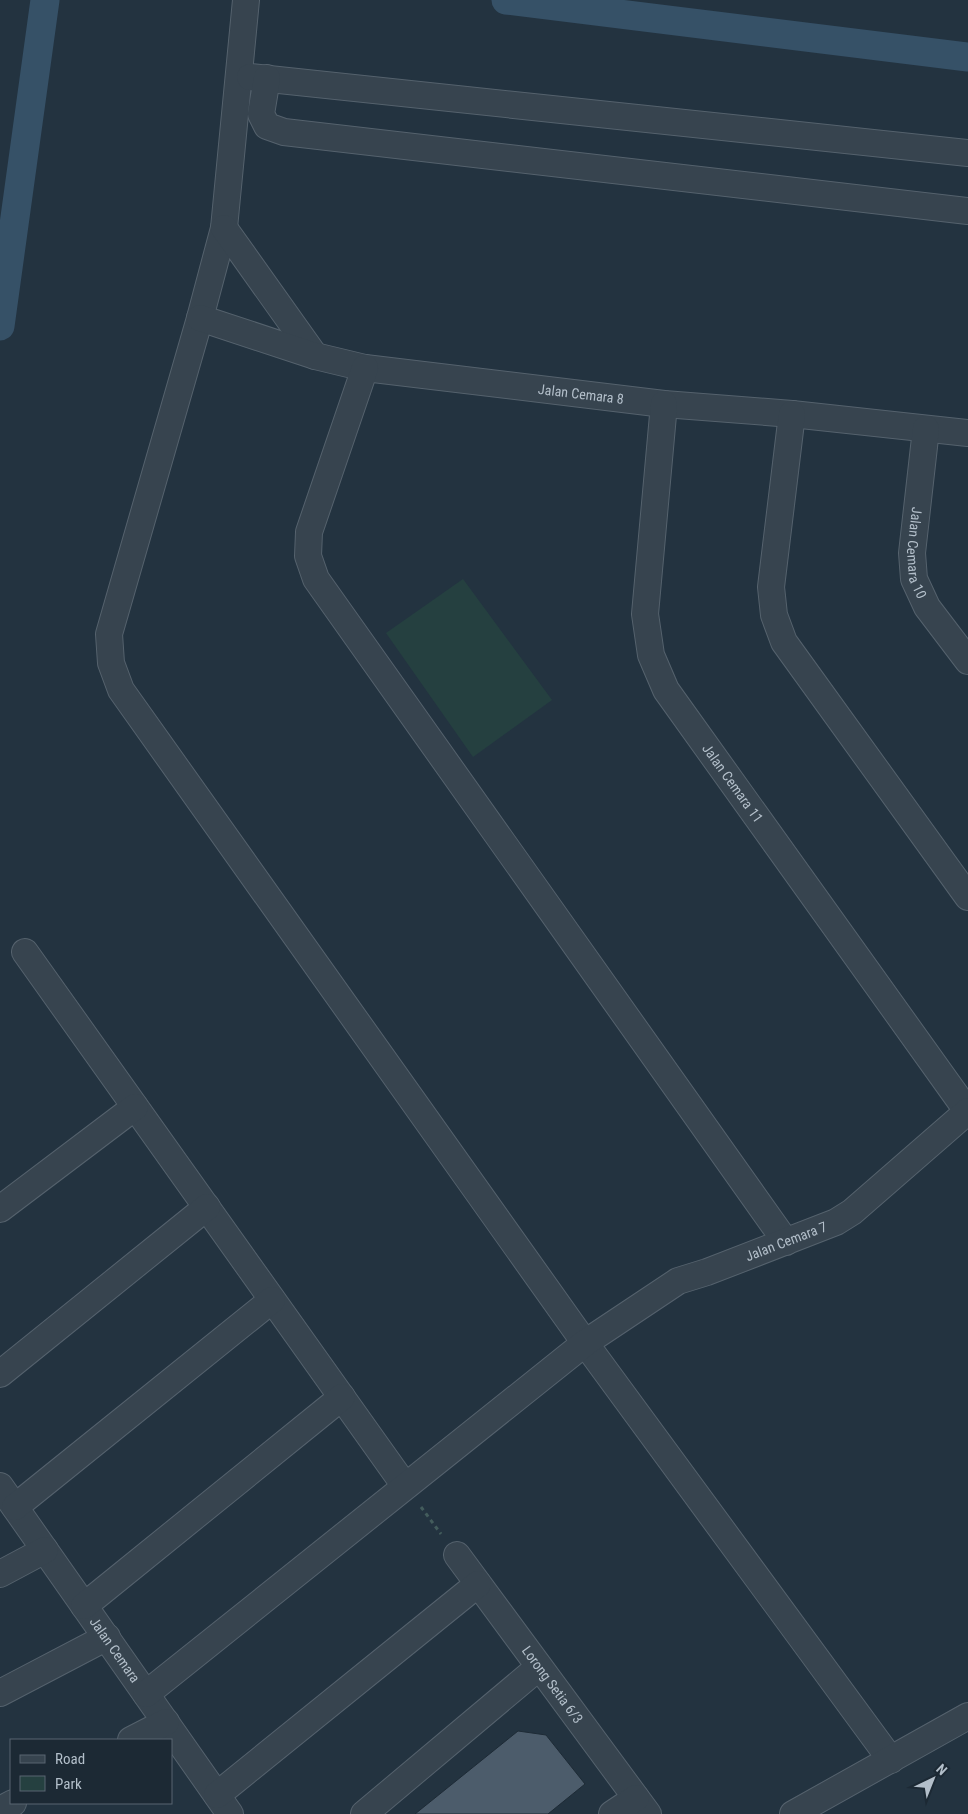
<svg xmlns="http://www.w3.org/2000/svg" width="968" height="1814" viewBox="0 0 968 1814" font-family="'Roboto Condensed',sans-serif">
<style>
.green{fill:#254040}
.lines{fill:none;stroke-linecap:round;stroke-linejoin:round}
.canal{stroke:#365167;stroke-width:29}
.building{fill:#4c5c6b;stroke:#1e2b36}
.minor-casing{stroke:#55626d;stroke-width:28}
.path{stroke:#435c5c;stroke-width:3;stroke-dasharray:4 4;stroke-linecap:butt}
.minor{stroke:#37444f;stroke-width:26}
.labels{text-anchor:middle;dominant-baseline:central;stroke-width:4;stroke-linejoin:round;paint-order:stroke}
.street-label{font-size:14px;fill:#b3bfca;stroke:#1c2934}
</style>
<rect width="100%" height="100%" fill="#233340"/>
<path class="green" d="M463,579L552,700L473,757L386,633Z"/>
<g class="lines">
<path class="canal" d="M506,0L968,57
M0,326L45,0"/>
</g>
<path class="building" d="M518,1731L546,1735L585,1784L548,1814H415Z"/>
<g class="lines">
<defs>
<g id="minor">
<path d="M246,0L224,228L200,318L109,634L111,663L121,690L585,1343L891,1760"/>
<path d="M250,77L968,153"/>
<path d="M267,78L261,114L267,126L284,132L968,211"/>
<path d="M224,228L315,356"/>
<path id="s1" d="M200,318L315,356L365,368L664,404L792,414L968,433"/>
<path d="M365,368L309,532L308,556L316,579L786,1242"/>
<path id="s2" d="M664,404L645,614L651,655L666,690L968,1112"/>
<path d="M792,414L771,587L774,615L784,642L968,897"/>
<path id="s3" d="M926,429L912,553L914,579L927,607L968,661"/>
<path d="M25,952L405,1486"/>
<path d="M0,1209L135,1107"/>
<path d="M0,1374L207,1207"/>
<path id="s4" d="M0,1486L230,1814"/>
<path d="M15,1507L272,1300"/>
<path id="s5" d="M457,1555L648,1814"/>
<path d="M0,1574L45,1550"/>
<path d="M84,1606L342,1397"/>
<path d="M0,1693L107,1637"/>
<path id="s6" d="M146,1694L585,1343L678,1281L707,1272L836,1222L852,1212L968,1111"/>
<path d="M131,1740L166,1722"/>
<path d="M217,1795L478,1584"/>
<path d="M0,1810L13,1803"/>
<path d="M364,1814L539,1667"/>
<path d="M612,1814L636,1798"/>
<path d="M793,1814L968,1716"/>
</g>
</defs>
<use href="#minor" class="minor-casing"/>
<path class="path" d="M421,1507L441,1534"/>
<use href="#minor" class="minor"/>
</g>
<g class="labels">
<g class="street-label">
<text stroke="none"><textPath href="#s1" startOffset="390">Jalan Cemara 8</textPath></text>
<text stroke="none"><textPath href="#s3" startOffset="125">Jalan Cemara 10</textPath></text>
<text stroke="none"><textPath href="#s2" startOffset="405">Jalan Cemara 11</textPath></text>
<text stroke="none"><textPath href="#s6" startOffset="789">Jalan Cemara 7</textPath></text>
<text stroke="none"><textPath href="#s4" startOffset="200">Jalan Cemara</textPath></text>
<text stroke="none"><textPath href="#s5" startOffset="161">Lorong Setia 6/3</textPath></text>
</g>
</g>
<rect x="10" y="1739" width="162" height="65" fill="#1c2934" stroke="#586570"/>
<rect x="20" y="1755" width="25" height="8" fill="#37444f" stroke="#586570"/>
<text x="55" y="1764" font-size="15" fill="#b3bfca">Road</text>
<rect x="20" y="1776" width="25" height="15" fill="#254040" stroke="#586570"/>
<text x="55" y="1789" font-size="15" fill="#b3bfca">Park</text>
<g transform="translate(933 1779) rotate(43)" stroke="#1c2934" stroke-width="4" paint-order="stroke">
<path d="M0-4L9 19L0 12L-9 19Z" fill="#b3bfca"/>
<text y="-8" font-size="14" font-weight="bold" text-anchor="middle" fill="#b3bfca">N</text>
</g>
</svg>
